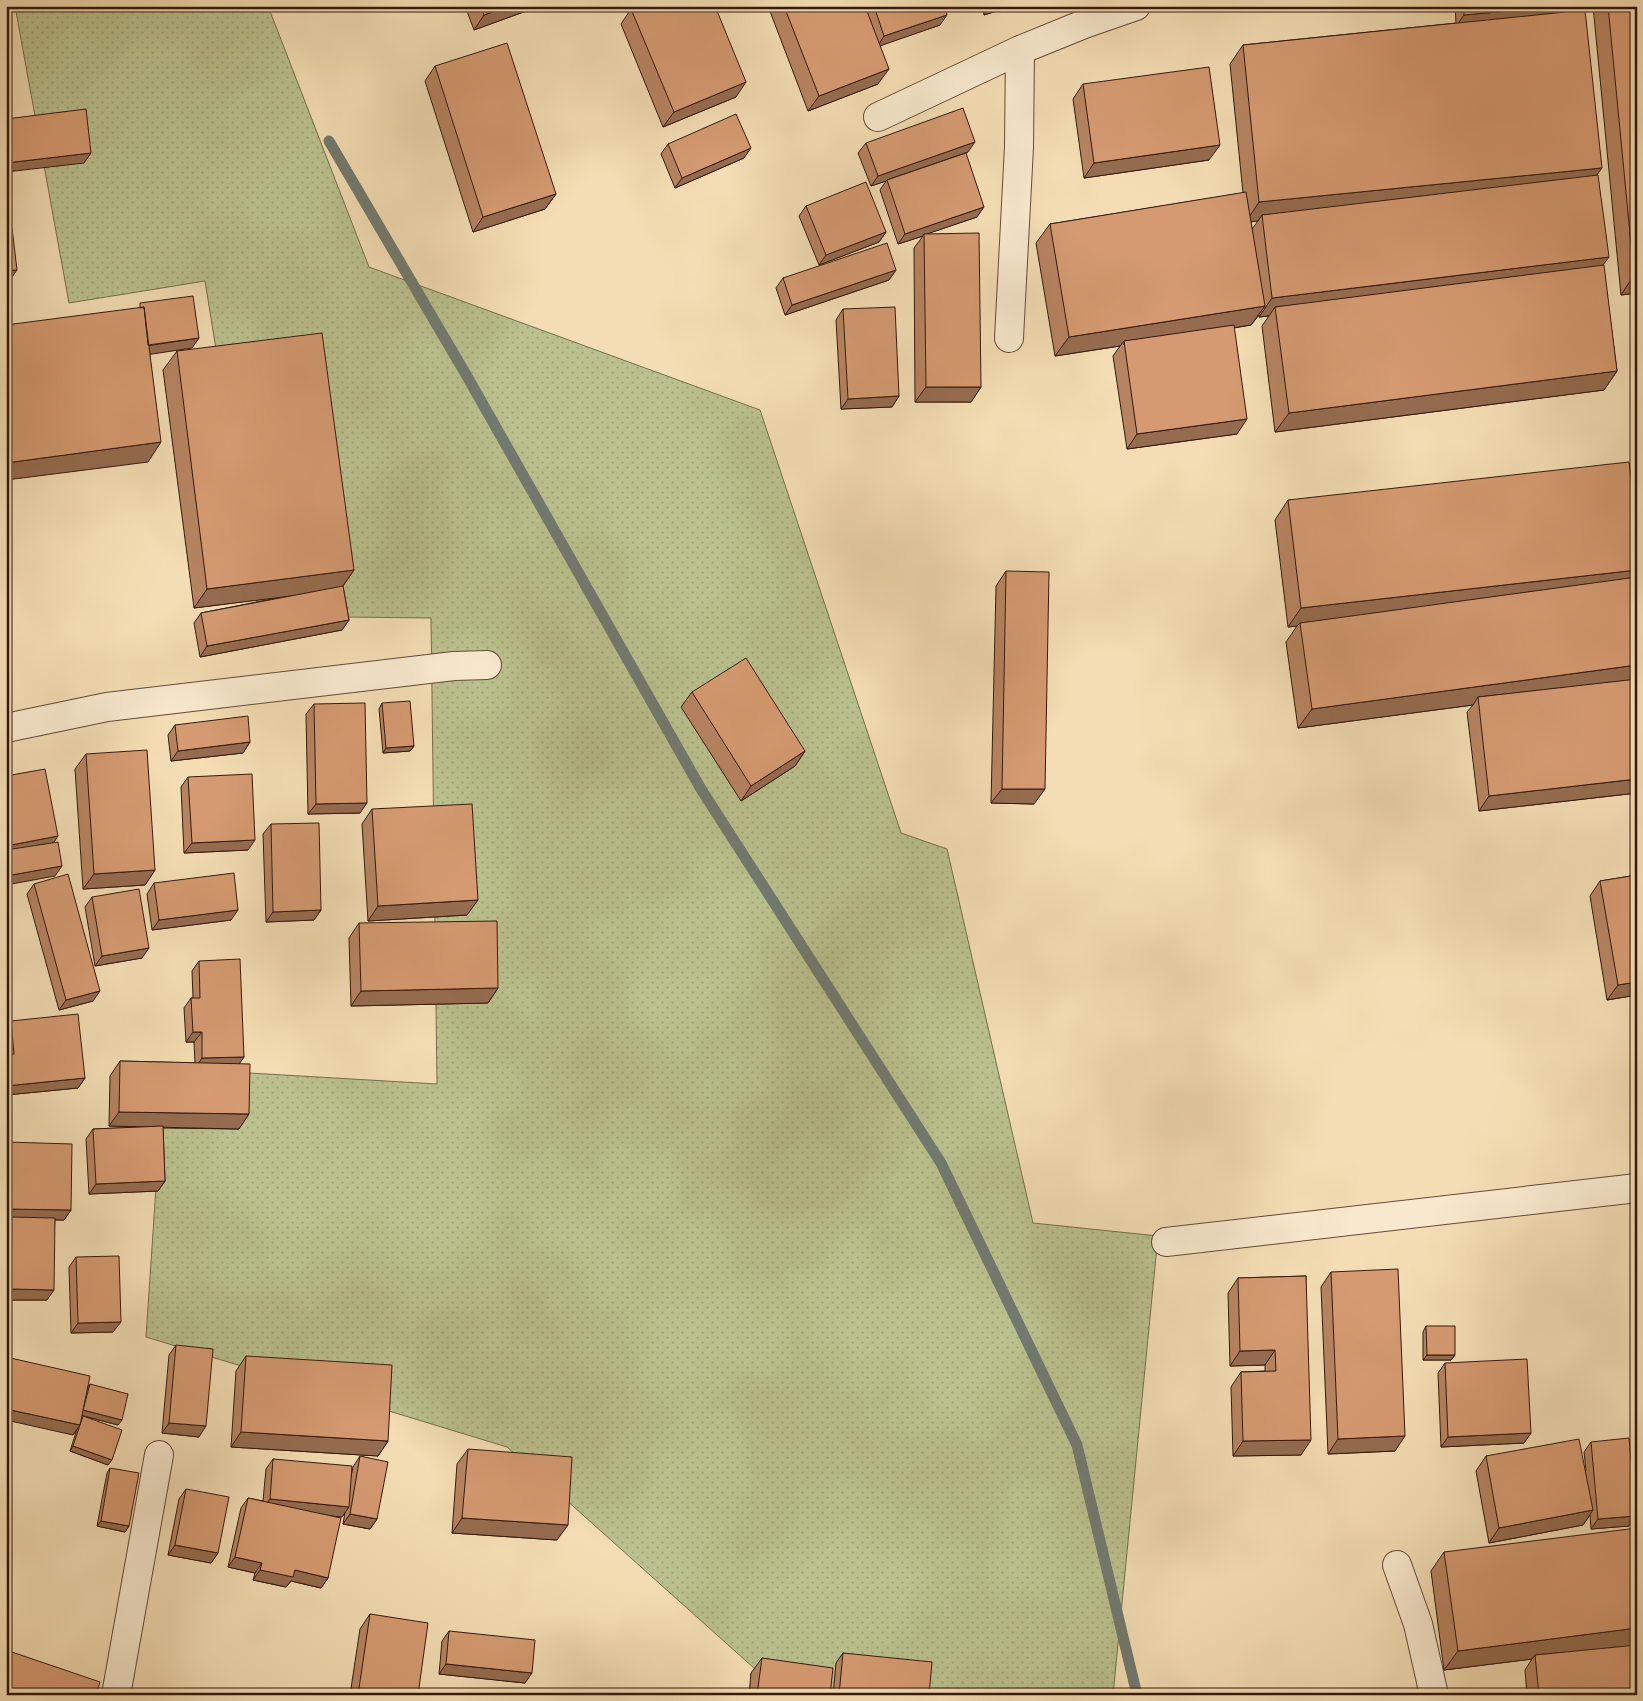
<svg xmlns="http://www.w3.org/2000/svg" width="1643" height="1701" viewBox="0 0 1643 1701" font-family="'Libre Bodoni',serif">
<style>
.grass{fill:url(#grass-dots);stroke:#776d4e}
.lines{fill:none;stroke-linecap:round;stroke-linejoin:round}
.stream{stroke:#727a70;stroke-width:11}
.minor-casing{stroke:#644a38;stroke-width:30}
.minor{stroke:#f8e9ce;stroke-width:28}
.wall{fill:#b78461;stroke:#34190e;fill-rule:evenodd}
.shaded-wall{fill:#956c4f;stroke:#34190e}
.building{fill:#d59a71;stroke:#34190e}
</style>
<defs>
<pattern id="grass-dots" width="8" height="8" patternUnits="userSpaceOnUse" patternTransform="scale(1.25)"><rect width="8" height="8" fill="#bac18e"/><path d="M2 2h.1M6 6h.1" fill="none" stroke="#a0a579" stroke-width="1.8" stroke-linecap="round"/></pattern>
</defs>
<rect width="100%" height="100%" fill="#f4ddb4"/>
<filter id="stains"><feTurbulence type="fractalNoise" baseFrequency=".004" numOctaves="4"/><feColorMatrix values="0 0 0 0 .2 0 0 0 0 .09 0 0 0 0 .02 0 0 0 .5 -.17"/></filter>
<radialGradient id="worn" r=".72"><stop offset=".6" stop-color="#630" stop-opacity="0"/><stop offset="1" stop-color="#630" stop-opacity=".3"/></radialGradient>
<path class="grass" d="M15,6H268L369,267L760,410L901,833L947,849L1033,1223L1158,1236L1113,1695H784L507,1447L146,1337L164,1068L437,1084L431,618L259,616L205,281L69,303Z"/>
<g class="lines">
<path class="stream" d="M329,141L468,378L701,789L941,1163L1077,1445L1137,1695"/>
<defs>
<path id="minor" d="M878,117L1020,50
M1009,338L1019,147L1020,50L1084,24L1136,6
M6,728L107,707L454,666L487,665
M1166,1242L1637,1188
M1397,1565L1418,1624L1434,1695
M116,1695L159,1455"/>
</defs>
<use href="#minor" class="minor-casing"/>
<use href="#minor" class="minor"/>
</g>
<path class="wall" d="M465,6H540L474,30Z
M768,6H945L940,25L880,45L878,84L808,111Z
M982,6H1013L984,15Z
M1455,6H1565L1560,12L1597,175L1603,265L1617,371L1604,390L1275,432L1262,326L1269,316L1259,317V315L1251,325L1234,328L1237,434L1127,449L1113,356L1120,346L1055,356L1036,243L1050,224L1243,193L1230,64L1243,45L1456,23ZM1251,221H1258L1252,229Z
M1593,6H1637V293L1621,295Z
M631,9L736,97L663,127L621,24Z
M435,66L556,194L545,209L473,232L425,81Z
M1083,84L1209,160L1084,178L1073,99Z
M866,143L968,152L923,168L977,217L929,233L981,387L971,402H915L914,248L923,236L898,244L880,190L886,181L871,186L858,153Z
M668,144L744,158L675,188L661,154Z
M806,206L886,232L879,242L819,265L799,216Z
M896,270L889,280L785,315L776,288L783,278Z
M843,309L899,396L892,407L841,409L836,320Z
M177,351L354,570L343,586L349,620L342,630L200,657L194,623L201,613L287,596L194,608L163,370Z
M1288,500L1637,527V576L1636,577L1637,793L1479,811L1467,712L1473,705L1298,728L1286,642L1297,626L1288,627L1275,520Z
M1006,571L1034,804L991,803L996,586Z
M692,692L805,751L795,766L741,801L681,707Z
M382,703L414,746L410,751L383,753L379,709Z
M314,704L360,813L308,814L306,714Z
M175,725L250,742L243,753L171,761L168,735Z
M86,754L155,870L145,885L83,889L75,769Z
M188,777L248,850L184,853L181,787Z
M372,809L467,915L368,921L362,824Z
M271,824L321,910L314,920L266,922L263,834Z
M1637,875V995L1607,1000L1590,896L1600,881Z
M154,883L231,920L152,930L147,894Z
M34,884L93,1001L59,1010L27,894Z
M92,897L142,958L95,966L85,907Z
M359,923L498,988L488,1003L351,1006L349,938Z
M199,961L244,1057L239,1063V1129L163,1128L165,1181L158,1191L89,1194L86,1139L93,1129L141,1127L109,1126L110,1076L120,1061L195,1063L194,1042H186L184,1008L191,998H193L192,971Z
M11,1021L85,1078L78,1088L6,1095V1028Z
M6,1142L71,1210L64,1220H55L47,1300H6V1226L11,1219Z
M76,1257L113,1332L71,1333L69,1267Z
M1331,1272L1395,1451L1328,1454L1321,1287Z
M1306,1276L1301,1455L1233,1456L1231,1387L1241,1372L1265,1371V1365L1230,1366L1228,1293L1238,1278Z
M1426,1326L1455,1355L1451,1360H1423V1332Z
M176,1345L199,1437L162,1433L169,1355Z
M246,1356L388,1441L378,1456L231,1447L236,1371Z
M1445,1363L1531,1433L1524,1443L1441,1447L1438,1373Z
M90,1384L118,1425L87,1417L108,1465L70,1451L77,1429L73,1435L88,1387Z
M1591,1442L1636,1516L1629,1526L1591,1529L1590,1515L1583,1525L1489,1543L1476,1471L1486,1456L1586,1471L1584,1452Z
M468,1449L557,1540L452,1533L457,1464Z
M360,1456L377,1519L370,1529L343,1524L345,1512L342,1517L329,1516L328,1578L321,1588L291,1581L286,1587L253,1580L255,1573L228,1567L241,1508L248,1498L263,1501L266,1469L273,1459L351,1477L353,1467Z
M110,1468L129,1526L125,1532L97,1526L107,1473Z
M186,1489L218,1553L211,1563L168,1555L179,1499Z
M1444,1552L1637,1695H1527L1525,1670L1532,1659L1444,1670L1431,1571Z
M370,1614L418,1695H350L360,1629Z
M449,1631L525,1683L439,1674L442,1641Z
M843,1653L929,1695H833L836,1663Z
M762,1658L830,1695H749L751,1673Z"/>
<path class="shaded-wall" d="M509,6H540L474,30L484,15Z
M990,6H1013L984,15Z
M1565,6L1558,16L1457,25L1464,15Z
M947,15L940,25L877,47L884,36Z
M889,69L878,84L808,111L819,96Z
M746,82L736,97L663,127L674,112Z
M975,142L968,152L887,180L886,181L871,186L878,176Z
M1220,145L1209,160L1084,178L1094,163Z
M751,148L744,158L675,188L682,178Z
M91,153L84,163L6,172V163Z
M1602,168L1588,187L1262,215L1258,221L1246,222L1259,202Z
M556,194L545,209L473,232L483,217Z
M984,207L977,217L924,235V234L923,236L898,244L905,234Z
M886,232L879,242L819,265L826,255Z
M1609,257L1595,276L1275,307L1269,316L1259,317L1272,298Z
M17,270L10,280H6V271Z
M896,270L889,280L785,315L792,305Z
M1634,275H1637V293L1621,295Z
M1265,306L1251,325L1124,345V341L1120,346L1055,356L1069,337Z
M199,338L192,348L139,356L146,346Z
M1617,371L1604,390L1275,432L1289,413Z
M926,387H981L971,402H915Z
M899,396L892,407L841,409L848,399Z
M1247,419L1237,434L1127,449L1137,434Z
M161,442L148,462L6,480V463Z
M354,570L340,590L194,608L207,589Z
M1637,570V576L1628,588L1300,623L1297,626L1288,627L1301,608Z
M349,620L342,630L200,657L207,646Z
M1637,665V680L1478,697L1473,705L1298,728L1312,709Z
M250,742L243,753L171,761L178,751Z
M414,746L410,751L383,753L386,748Z
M805,751L795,766L741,801L751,786Z
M1637,779V793L1479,811L1489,796Z
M1002,789H1045L1034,804L991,803Z
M367,803L360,813L308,814L316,804Z
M58,836L51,847L6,855V846Z
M255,840L248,850L184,853L192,843Z
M62,866L55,876L6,885V876Z
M155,870L145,885L83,889L94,874Z
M478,900L467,915L368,921L378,906Z
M238,910L231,920L152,930L159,920Z
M321,910L314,920L266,922L273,912Z
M149,948L142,958L95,966L102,956Z
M1637,982V995L1607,1000L1618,985Z
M498,988L488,1003L351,1006L361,991Z
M100,991L93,1001L59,1010L66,1000Z
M193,1032H202L194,1042H186Z
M244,1057L237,1067L195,1068L202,1058Z
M85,1078L78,1088L6,1095V1086Z
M119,1112L249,1114L239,1129L109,1126Z
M165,1181L158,1191L89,1194L96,1184Z
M6,1209L71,1210L64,1220L12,1219V1217L11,1219H6Z
M11,1289L54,1290L47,1300H6V1297Z
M121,1322L113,1332L71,1333L78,1323Z
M1275,1350L1265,1365L1230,1366L1240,1351Z
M1427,1355H1455L1451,1360H1423Z
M6,1409L80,1425L73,1435L6,1420Z
M83,1410L122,1420L118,1425L80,1415Z
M169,1423L206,1426L199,1437L162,1433Z
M241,1432L388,1441L378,1456L231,1447Z
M1531,1433L1524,1443L1441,1447L1448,1437Z
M1405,1436L1395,1451L1328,1454L1338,1439Z
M1311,1440L1301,1455L1233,1456L1243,1441Z
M73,1446L112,1460L108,1465L70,1451Z
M270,1499L349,1507L342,1517L262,1510Z
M1593,1510L1583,1525L1489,1543L1499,1528Z
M350,1514L377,1519L370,1529L343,1524Z
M1636,1516L1629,1526L1591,1529L1598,1519Z
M462,1518L568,1525L557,1540L452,1533Z
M101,1521L129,1526L125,1532L97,1526Z
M175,1545L218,1553L211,1563L168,1555Z
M235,1557L262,1563L255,1573L228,1567Z
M260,1570H295L328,1578L321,1588L291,1581L286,1587L253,1580Z
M1637,1628V1646L1535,1655L1532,1659L1444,1670L1458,1651Z
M446,1664L532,1673L525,1683L439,1674Z"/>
<path class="building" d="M481,6H509L484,15Z
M638,6H715L746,82L674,112L631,9Z
M784,6H865L889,69L819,96Z
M874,6H945L947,15L884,36Z
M1463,6H1562L1464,15Z
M1608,6H1637V275H1634Z
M1585,10L1602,168L1259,202L1243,45Z
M507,43L556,194L483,217L435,66Z
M1209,67L1220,145L1094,163L1083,84Z
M963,108L975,142L878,176L866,143Z
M86,109L91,153L6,163V119Z
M736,114L751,148L682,178L668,144Z
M966,153L984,207L905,234L887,180Z
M1598,175L1609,257L1272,298L1262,215Z
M866,182L886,232L826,255L806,206Z
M1246,192L1265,306L1069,337L1050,224Z
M12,228L17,270L6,271V229Z
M979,233L981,387H926L924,234Z
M887,243L896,270L792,305L783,278Z
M1604,265L1617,371L1289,413L1275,307Z
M193,296L199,338L148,345L144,307L140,308V303Z
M144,307L161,442L6,463V325Z
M895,307L899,396L848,399L843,309Z
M1234,325L1247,419L1137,434L1124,341Z
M322,333L354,570L207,589L177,351Z
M1629,462L1637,527V570L1301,608L1288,500Z
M1006,571L1049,572L1045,789H1002Z
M1637,577V665L1312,709L1300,623Z
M343,586L349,620L207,646L201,613Z
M746,658L805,751L751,786L692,692Z
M1637,679V779L1489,796L1478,697Z
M410,701L414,746L386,748L382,703Z
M365,703L367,803L316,804L314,704Z
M248,716L250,742L178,751L175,725Z
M147,750L155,870L94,874L86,754Z
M45,769L58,836L6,846V776Z
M252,774L255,840L192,843L188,777Z
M472,804L478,900L378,906L372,809Z
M319,823L321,910L273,912L271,824Z
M58,842L62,866L6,876V850Z
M234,873L238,910L159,920L154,883Z
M68,874L100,991L66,1000L34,884Z
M1637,875V982L1618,985L1600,881Z
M139,889L149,948L102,956L92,897Z
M497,921L498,988L361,991L359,923Z
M240,959L244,1057L202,1058V1032H193L191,998H200L199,961Z
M78,1014L85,1078L6,1086V1055L14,1054L11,1021Z
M120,1061L250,1064L249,1114L119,1112Z
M163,1126L165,1181L96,1184L93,1129Z
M6,1142L72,1144L71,1210L6,1209Z
M12,1217L55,1218L54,1290L11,1289Z
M119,1256L121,1322L78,1323L76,1257Z
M1398,1269L1405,1436L1338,1439L1331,1272Z
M1306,1276L1311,1440L1243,1441L1241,1372L1276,1371L1275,1350L1240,1351L1238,1278Z
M6,1303H8L6,1315Z
M1426,1326H1455V1355H1427Z
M176,1345L213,1349L206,1426L169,1423Z
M246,1356L392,1365L388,1441L241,1432Z
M6,1357L90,1376L80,1425L6,1409Z
M1527,1359L1531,1433L1448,1437L1445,1363Z
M90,1384L128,1394L122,1420L83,1410Z
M83,1416L122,1430L112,1460L73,1446Z
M1629,1438L1636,1516L1598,1519L1591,1442Z
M1579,1439L1593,1510L1499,1528L1486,1456Z
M468,1449L572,1457L568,1525L462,1518Z
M360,1456L388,1462L377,1519L350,1514Z
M273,1459L352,1466L349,1507L270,1499Z
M110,1468L139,1473L129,1526L101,1521Z
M186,1489L229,1497L218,1553L175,1545Z
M248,1498L341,1518L328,1578L295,1570L293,1577L260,1570L262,1563L235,1557Z
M1637,1528V1628L1458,1651L1444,1552Z
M370,1614L428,1623L418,1695H358Z
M449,1631L535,1640L532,1673L446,1664Z
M1637,1645V1695H1539L1535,1655Z
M6,1650L100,1682L96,1695H6Z
M843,1653L932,1662L929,1695H839Z
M762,1658L833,1668L830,1695H757Z"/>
<rect width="1643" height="1701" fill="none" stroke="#f4ddb4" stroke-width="25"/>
<rect x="8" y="8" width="1628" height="1686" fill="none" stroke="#34190e" stroke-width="2.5"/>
<rect x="12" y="12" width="1618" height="1676" fill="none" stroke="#34190e"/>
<rect width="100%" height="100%" filter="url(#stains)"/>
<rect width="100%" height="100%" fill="url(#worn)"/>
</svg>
